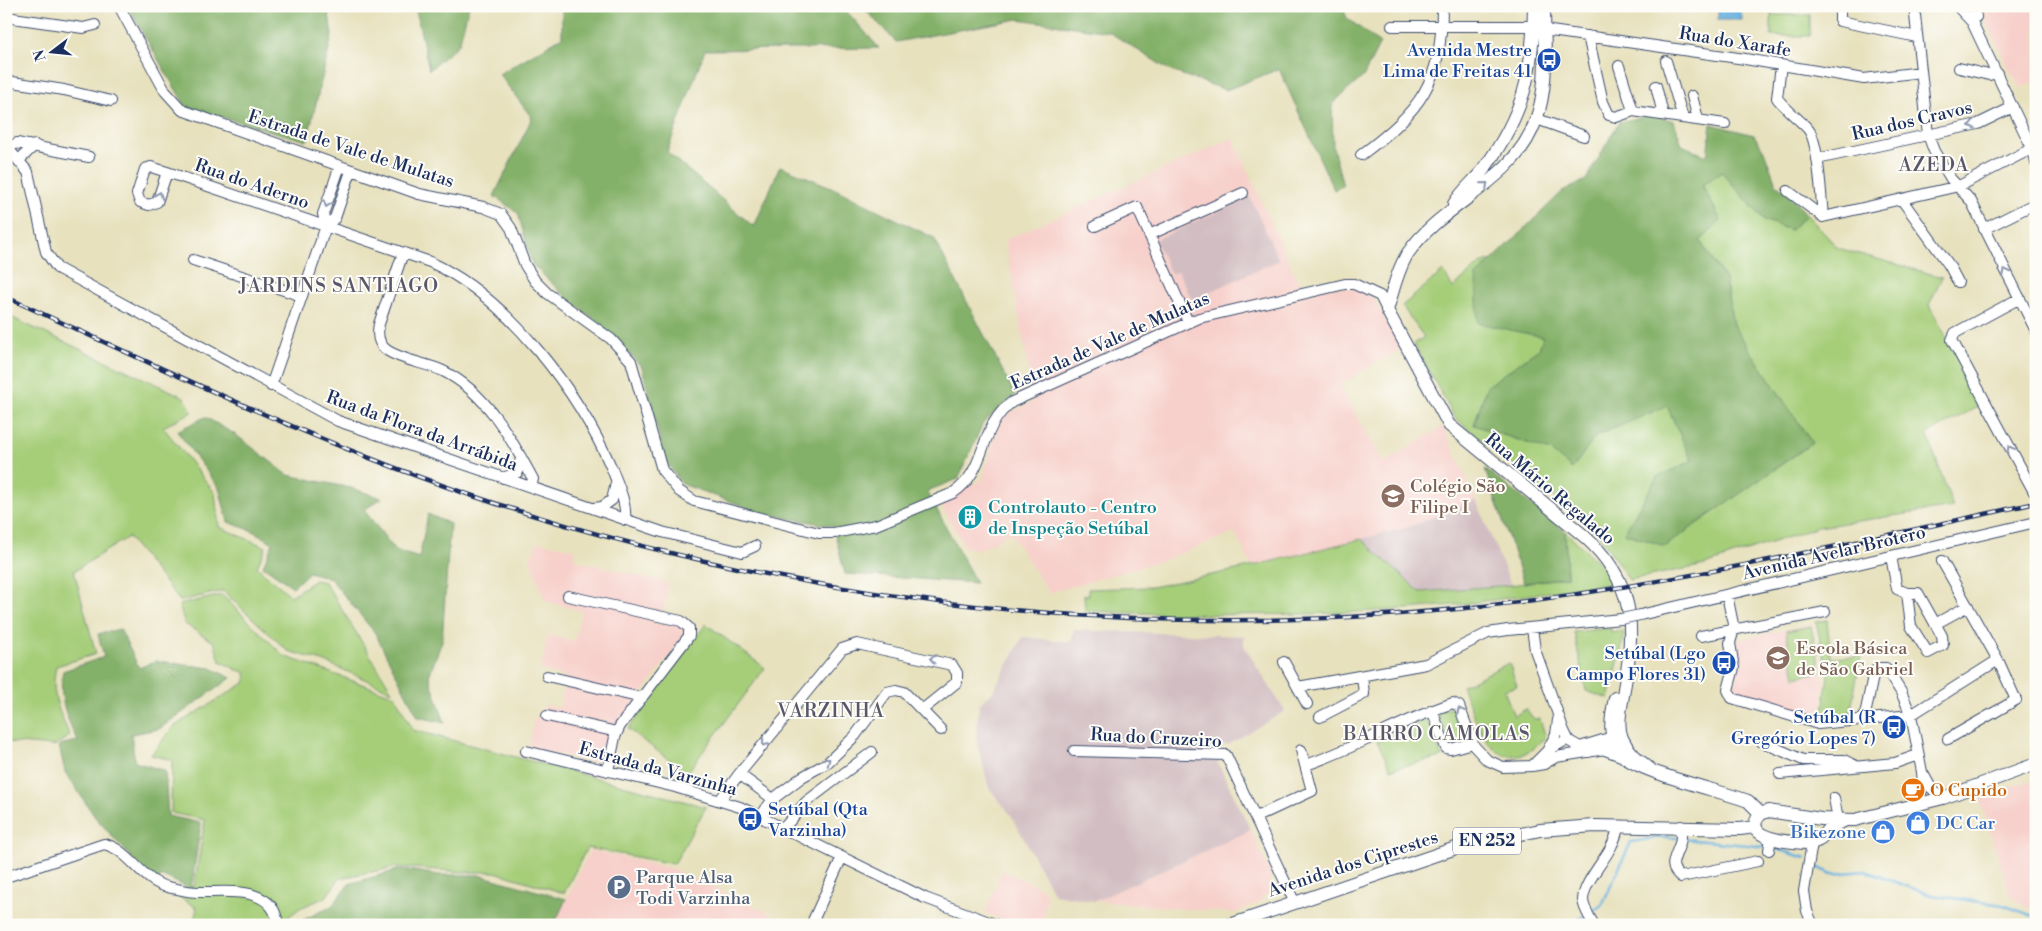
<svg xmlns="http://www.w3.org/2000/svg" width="2042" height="931" viewBox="0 0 2042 931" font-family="'Libre Bodoni',serif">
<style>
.built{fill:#f7d0cb}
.industrial{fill:#d2bec2}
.green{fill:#a6ce79;stroke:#607e6c}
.forest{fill:#84b169;stroke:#507064}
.water{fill:#66b1df;stroke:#40709e}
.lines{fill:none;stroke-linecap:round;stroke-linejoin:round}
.stream{stroke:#66b1df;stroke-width:2.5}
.minor-casing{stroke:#3a4a6c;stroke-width:12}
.major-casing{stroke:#3a4a6c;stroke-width:14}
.minor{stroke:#fff;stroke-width:10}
.major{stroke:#fff;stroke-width:12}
.rail-casing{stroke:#1b2f5e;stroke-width:4.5}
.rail{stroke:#fdfcf7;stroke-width:2.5;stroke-dasharray:8;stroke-linecap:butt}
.minor-bridge-casing{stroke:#3a4a6c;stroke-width:12;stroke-linecap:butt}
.minor-bridge{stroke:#fff;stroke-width:10}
.oneway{stroke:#8d97ae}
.labels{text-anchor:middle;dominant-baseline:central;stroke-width:4;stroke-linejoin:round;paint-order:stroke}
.shield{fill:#fdfcf7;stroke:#5f6c8c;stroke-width:1}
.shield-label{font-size:16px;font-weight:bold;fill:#1b2f5e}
.street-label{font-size:18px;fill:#1b2f5e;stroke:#fdfcf7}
.transit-label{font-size:18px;fill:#164399;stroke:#fdfcf7;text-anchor:end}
.education-label{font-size:18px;fill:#785e54;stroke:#fdfcf7;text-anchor:start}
.culture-label{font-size:18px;fill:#0d838f;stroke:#fdfcf7;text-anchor:start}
.food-label{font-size:18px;fill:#c56008;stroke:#fdfcf7;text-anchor:start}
.shop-label{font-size:18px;fill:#366cbe;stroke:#fdfcf7;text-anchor:start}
.service-label{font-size:18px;fill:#4e5e75;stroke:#fdfcf7;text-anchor:start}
.neighbourhood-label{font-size:19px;letter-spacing:1px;fill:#595769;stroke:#fdfcf7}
</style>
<rect width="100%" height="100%" fill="#fdfcf7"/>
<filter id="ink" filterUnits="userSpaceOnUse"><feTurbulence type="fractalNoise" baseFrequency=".02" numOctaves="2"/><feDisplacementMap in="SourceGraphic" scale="10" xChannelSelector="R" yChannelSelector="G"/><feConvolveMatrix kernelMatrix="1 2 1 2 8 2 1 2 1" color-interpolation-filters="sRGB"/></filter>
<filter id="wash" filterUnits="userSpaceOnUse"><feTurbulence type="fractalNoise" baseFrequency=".0096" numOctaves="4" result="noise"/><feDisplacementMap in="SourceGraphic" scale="20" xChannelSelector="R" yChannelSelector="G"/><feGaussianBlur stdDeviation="1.12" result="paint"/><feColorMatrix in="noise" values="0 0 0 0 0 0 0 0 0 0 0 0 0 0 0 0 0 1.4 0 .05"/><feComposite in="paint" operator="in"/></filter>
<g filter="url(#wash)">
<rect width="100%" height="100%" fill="#e7e1bd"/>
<path class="built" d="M1983,6H2036L2034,82L2020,88L2015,77L2011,74L1984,16Z
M1233,138L1300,287L1355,288L1372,297L1403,347L1339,385L1384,463L1443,426L1476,500L1409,527L1252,567L1235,532L1167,559L1049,593L1010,533L978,550L965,547L940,503L982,479L1001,417L1034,401L1005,240Z
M538,542L575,549L574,560L668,583L662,621L683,626L686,633L611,736L603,764L529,748L534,718L542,717L545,705L559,708L567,677L540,670L548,635L574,641L582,611L545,601L530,558Z
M1812,624L1824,680L1820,717L1812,719L1735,693L1732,688L1738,674L1733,641Z
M2036,779V911L2017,901L2010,895L1980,800L2003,793L2002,789Z
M1251,830L1270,872V890L1258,903L1234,913L1095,901Z
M590,850L673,869L794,925H554Z
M1002,870L1043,889L1047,895L1043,925H1020L985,914Z"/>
<path class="industrial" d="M1250,197L1279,260L1192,300L1178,271L1171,274L1155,240Z
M1476,500L1511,585L1420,592L1361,539L1409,527Z
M1074,630L1244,636V646L1285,711L1228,745L1216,746L1218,763L1251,830L1095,901L1054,894L1011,815L989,788L976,738L979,704L992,693L1023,637L1071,642Z"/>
<path class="green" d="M1771,15H1810V36H1771Z
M1722,172L1764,220L1790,230L1807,215L1838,248L1942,277L1929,305L1983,404L1927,434L1953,507L1818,527L1705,565L1629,580L1595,528L1530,480L1455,418L1414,344L1424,337L1402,306L1443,271L1453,288L1480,264L1492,260L1476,276L1544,337L1539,349L1487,386L1474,425L1551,451L1572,468L1596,436L1667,405L1692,461L1657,477L1624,533L1665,546L1812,443L1733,325L1725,279L1700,241L1721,221L1702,184Z
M6,315L184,397L192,412L163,427L215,493L219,527L266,547L257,567L291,596L315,580L325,582L392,691L323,661L288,651L223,591L180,601L128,537L74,571L96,654L56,666C50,694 59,711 70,736L54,746L6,742Z
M1565,531L1604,568L1612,584C1552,590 1493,602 1432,607C1316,617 1201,616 1085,611L1084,595H1089L1088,589L1152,587L1241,569L1361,539L1420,592L1511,585L1567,577Z
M222,595L284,656L395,696L413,730L706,807L674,864L587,848L564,893L495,872H463L398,867L340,878L326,897L300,908L278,925H193L197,908L171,892L194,887L205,820L171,813L172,760L151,755L173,727L246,682L245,672L237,670L220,661L214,642L185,624L179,605Z
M1827,620L1831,658L1861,656L1850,715L1822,718L1828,675L1816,622Z
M706,624L765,668L687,773L628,729Z
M1811,626L1821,672L1795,677L1786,631Z
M1611,628V633L1623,631L1624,638L1609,699L1586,691L1574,632Z
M1509,663L1517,686L1504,690L1514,716L1526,709L1534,719H1540L1546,738C1539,741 1535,749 1528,752C1486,771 1474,713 1462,686Z
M1455,707L1467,737C1465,742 1455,745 1449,743L1438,714L1440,711Z
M1423,720L1428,721L1442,757L1391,769L1377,741Z"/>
<path class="forest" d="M127,6H328L332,36L307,141L186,107Z
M415,6H469L459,44L429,70Z
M562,6H842L879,48L705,50L667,152L754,227L780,166L831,187L934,238L1015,395L983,423L958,479L927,491L976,583L845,574L833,526L765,514L682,484L665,460L642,367L599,323L568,299L532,264L518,213L494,196L532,118L499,74L562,37Z
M862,6H1342L1347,18L1380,43L1363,77L1332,104L1333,147L1343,186L1334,190L1279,69L1226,90L1171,71L1109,32L1018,19L896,42Z
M1653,115L1674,121L1682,145L1707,156L1711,124L1754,135L1764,151L1776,184L1788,193L1807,215L1790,230L1764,220L1722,172L1702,185L1721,221L1700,241L1725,279L1733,325L1812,443L1665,546L1624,533L1657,477L1692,461L1667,406L1596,436L1572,469L1551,451L1474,425L1487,386L1539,349L1543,337L1478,323L1476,276L1562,192L1586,180L1619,122Z
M205,417L236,435L288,475L351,488L382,498L364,510L395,550L419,558L428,514L450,524L442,641L429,676L445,723L418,717L375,633L330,578L309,572L293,587L263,566L273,543L253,531L228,522L219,488L177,431Z
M1485,469L1565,531L1567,577L1524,583Z
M120,629L139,668L156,661L211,668L231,678L159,729L131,734L135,762L165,771L168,816L201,823L191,889L163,876L153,882L95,817L65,772L59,745L78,741C66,718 58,696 63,671L104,657L98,634Z
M401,869L439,875H479L566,899L554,925H293L332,906L349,884Z"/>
<path class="water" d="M1718,6L1741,8L1742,20H1718Z"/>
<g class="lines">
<path class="stream" d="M1684,839L1768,847
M1773,848L1806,858
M1811,864L1832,874L1865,871L1931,895L2003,905L2036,917
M1591,912L1602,905L1631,842L1662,837L1678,838
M1571,925L1584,916"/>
</g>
</g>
<g filter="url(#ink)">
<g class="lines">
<defs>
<path id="minor" d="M119,6L165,91L182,110L419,194L483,207L501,214L511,228L525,265L535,281L547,293L611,339L631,361L662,470L679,491L694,501L819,533H834L876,525L953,493C989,469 977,428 1012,402L1199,318L1345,284H1354L1380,296L1387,310
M1840,6V21L1917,37
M1914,6L1928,135L1934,151L1951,179L1971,201L2036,331
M1957,6L1972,22L2029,142L2036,150
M1974,6L1976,17
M6,17L83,28L95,25
M1392,26H1534
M1544,30L1745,59L1864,79L1921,72
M1588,36L1603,102L1609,115L1616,117L1633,111L1725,124
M1666,61L1683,118
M1781,65L1777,98C1786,110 1798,118 1808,129C1819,141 1821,198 1823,217
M1619,66L1633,111
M1959,68L1989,75L1997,73
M6,81L64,90L111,101
M1656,86L1663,114
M1692,96L1698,119
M1537,119L1584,136
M6,146L28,172L46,252L57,268L338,421L662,532L742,552L755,546
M8,148L17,143L89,157
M2033,148L2036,163
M1361,155C1421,110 1442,83 1442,6
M1817,159L1978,124L2013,107
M19,160L35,145
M167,172L157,202L149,205L140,202L137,194L145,169L151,167L167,172L430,262C508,297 579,393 612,469C618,485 627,503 625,520
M1788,191L1823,217
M1902,200L1949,265L1958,282
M1823,217L1959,186L2033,148
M326,226L323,214L340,166
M1095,226L1137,207L1188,322
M1984,229L2036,203
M1149,235L1243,193
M403,253L379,324C377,334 378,345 388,351C404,361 426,363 443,371C486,392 511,438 533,479L531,487
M193,260L302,296
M2020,298L1955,333L1952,340L2034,492L2036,491
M271,386L326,226L335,218L351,171
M503,478L518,472L521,457
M594,508L602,507L612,500L616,483
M1891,556L1897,589L1907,593H1918L1942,636L1943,645L1928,653L1911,626L1907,593
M1727,595L1734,629L1730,643L1734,668L1728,690L1732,698L1818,724L1911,715L1998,660L1942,561
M568,596L681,621L689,628V636L620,726L615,737L608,771
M1640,615L2036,522
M1935,624L1968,606
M1532,628L1535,650L1564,731L1569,741L1589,752
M1701,636L1825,612
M1284,662L1307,704
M547,676L642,698
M1298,687L1426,664L1488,633L1508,630L1621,619
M1432,710L1446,748L1451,749L1472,743
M547,716L617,732
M1320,717L1364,694L1362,676
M1864,720L1874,671L1877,668H1886L1901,692L1911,715L1922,772L1923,785L1918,804
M1948,739L2016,700L1998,660
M1762,742L1803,760H1844L1856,766
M1580,747L1609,738L1614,740
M526,751L675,787L740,807L925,898L997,925
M1074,751L1226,755L1294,901
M1547,751L1556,734L1558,720
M1306,765C1356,748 1402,720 1453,703L1459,706L1474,746L1487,760L1503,767L1532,766L1544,764L1556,757L1605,749L1611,745
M1532,766L1547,751L1568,739
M739,774L842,649L857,644L952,665L957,673V682L922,710
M1780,774L1895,763L1918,755
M1924,775L1931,788L1943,798
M1834,798L1838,820
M773,799L802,777L827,763L855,736L887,692L896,690L904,692L941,730
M720,800L739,774L773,799L760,817
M1256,817L1312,791L1301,750
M1681,826C1681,833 1682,840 1679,846C1674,860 1668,867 1681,877L1758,861
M783,829L806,802L872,752
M1812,843L1804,891L1807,911L1813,925
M1769,850L1771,838
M6,877L104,844C129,849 142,882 168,887C178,889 188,892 198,892C226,893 274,884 278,925
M811,925L842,857
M1594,925C1590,918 1583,907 1583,900C1584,877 1615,854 1618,826"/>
<path id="major" d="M1544,6C1544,43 1549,85 1536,120C1514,183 1443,202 1408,253C1397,270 1393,292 1387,310L1449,425L1584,536C1635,581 1636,627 1624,689C1622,704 1616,724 1622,738C1628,752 1639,760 1650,769
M1454,204C1462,191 1474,181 1484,169C1524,113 1533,74 1534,6
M1615,698C1611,717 1607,739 1621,754C1636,772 1722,791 1748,801L1761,814
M1605,749L1621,755
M1846,820L1830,827L1819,840L1812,843C1798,843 1736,840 1761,814L1768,811L1821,819L1855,820L1943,798L2036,764
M1230,925L1456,848L1540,830L1595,826L1740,829L1756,827"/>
</defs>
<use href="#minor" class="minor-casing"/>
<use href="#major" class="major-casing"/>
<use href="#minor" class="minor"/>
<use href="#major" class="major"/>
<defs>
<path id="rail" d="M6,297C166,370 324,447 491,502C819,609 1176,646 1519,602C1693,580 1865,540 2036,503"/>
</defs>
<use href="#rail" class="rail-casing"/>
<use href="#rail" class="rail"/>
<defs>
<path id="minor-bridge" d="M1621,619L1640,615"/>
</defs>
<use href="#minor-bridge" class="minor-bridge-casing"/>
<use href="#minor-bridge" class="minor-bridge"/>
</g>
<defs><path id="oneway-chevron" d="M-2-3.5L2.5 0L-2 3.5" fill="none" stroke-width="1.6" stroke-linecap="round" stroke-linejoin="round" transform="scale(1.25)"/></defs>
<g class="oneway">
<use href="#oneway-chevron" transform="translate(1972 125) rotate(166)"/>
<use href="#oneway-chevron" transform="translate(1485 185) rotate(-41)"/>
<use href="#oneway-chevron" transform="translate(159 195) rotate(-67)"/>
<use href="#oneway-chevron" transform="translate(327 204) rotate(109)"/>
<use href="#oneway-chevron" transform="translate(2006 272) rotate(-117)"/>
<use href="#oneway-chevron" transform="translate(2010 449) rotate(-119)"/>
<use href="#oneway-chevron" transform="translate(933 659) rotate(-169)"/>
<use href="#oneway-chevron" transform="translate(1460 711) rotate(-118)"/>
<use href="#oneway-chevron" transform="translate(765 743) rotate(129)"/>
<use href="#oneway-chevron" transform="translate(827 761) rotate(-38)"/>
</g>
</g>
<defs>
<symbol id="bus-disc" viewBox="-11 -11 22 22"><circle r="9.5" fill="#1a4fb4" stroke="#fdfcf7"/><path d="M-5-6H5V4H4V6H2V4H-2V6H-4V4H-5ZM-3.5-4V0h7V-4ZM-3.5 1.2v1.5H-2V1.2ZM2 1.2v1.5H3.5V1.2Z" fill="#fff"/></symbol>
<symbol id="school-disc" viewBox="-11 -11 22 22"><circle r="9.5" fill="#8d6e63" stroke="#fdfcf7"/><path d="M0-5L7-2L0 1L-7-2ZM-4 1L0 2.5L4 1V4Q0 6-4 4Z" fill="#fff"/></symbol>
<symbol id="building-disc" viewBox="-11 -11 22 22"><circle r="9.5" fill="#0f9aa8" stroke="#fdfcf7"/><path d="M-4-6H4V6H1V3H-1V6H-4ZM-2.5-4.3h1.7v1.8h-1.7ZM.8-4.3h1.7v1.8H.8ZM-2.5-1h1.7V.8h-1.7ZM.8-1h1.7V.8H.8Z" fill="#fff"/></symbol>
<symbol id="cafe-disc" viewBox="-11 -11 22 22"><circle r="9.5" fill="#e8710a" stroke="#fdfcf7"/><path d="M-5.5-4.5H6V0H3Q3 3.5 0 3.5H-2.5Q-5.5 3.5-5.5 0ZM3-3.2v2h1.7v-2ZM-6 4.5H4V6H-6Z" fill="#fff"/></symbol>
<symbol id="shop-disc" viewBox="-11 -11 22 22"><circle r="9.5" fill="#3f7fe0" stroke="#fdfcf7"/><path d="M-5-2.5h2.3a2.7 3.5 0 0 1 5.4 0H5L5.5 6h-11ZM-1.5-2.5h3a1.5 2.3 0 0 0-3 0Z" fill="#fff"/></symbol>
<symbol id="parking-disc" viewBox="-11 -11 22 22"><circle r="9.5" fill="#5c6f8a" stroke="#fdfcf7"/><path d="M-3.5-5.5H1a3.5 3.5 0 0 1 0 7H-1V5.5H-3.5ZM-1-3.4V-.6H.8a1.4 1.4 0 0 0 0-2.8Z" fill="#fff"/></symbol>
</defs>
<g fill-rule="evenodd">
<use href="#bus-disc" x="1535" y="46" width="28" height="28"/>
<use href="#school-disc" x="1379" y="482" width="28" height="28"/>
<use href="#building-disc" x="956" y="503" width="28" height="28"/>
<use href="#school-disc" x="1764" y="644" width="28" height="28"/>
<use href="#bus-disc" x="1710" y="649" width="28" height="28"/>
<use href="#bus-disc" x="1880" y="713" width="28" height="28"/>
<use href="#cafe-disc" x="1899" y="776" width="28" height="28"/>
<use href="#bus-disc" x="736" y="805" width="28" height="28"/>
<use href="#shop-disc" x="1904" y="809" width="28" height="28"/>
<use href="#shop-disc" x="1869" y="818" width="28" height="28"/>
<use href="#parking-disc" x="605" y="873" width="28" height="28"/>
</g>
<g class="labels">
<rect class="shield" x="1453" y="827.5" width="68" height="27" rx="4"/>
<g class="shield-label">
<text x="1487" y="841">EN 252</text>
</g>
<g class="street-label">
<text transform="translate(1735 42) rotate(9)">Rua do Xarafe</text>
<text transform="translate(1912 121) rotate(-13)">Rua dos Cravos</text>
<text transform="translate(351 149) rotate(18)">Estrada de Vale de Mulatas</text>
<text transform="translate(252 184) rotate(19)">Rua do Aderno</text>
<text transform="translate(1110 341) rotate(-24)">Estrada de Vale de Mulatas</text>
<text transform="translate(422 431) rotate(20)">Rua da Flora da Arrábida</text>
<text transform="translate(1550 489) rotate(40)">Rua Mário Regalado</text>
<text transform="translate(1834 553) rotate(-13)">Avenida Avelar Brotero</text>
<text transform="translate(1156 738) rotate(3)">Rua do Cruzeiro</text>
<text transform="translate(658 769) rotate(15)">Estrada da Varzinha</text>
<text transform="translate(1353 864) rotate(-18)">Avenida dos Ciprestes</text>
</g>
<g class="transit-label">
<text x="1532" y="50">Avenida Mestre<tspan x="1532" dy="21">Lima de Freitas 41</tspan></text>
<text x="1706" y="653">Setúbal (Lgo<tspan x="1706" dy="21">Campo Flores 31)</tspan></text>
<text x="1876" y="717">Setúbal (R<tspan x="1876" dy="21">Gregório Lopes 7)</tspan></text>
<text x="768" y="809" text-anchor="start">Setúbal (Qta<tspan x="768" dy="21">Varzinha)</tspan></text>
</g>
<g class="education-label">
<text x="1410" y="486">Colégio São<tspan x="1410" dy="21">Filipe I</tspan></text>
<text x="1796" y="648">Escola Básica<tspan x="1796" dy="21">de São Gabriel</tspan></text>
</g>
<g class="culture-label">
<text x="988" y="507">Controlauto - Centro<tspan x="988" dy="21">de Inspeção Setúbal</tspan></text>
</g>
<g class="food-label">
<text x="1930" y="790">O Cupido</text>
</g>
<g class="shop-label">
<text x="1936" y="823">DC Car</text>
<text x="1866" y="832" text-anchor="end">Bikezone</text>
</g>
<g class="service-label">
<text x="636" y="877">Parque Alsa<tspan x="636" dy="21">Todi Varzinha</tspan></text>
</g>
<g class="neighbourhood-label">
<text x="1934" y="165">AZEDA</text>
<text x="339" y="286">JARDINS SANTIAGO</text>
<text x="831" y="711">VARZINHA</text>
<text x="1437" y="734">BAIRRO CAMOLAS</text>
</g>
</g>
<rect width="2042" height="931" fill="none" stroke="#fdfcf7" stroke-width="25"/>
<g transform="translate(52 52) rotate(254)" stroke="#fdfcf7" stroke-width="4" paint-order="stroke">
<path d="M0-4L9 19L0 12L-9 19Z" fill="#1b2f5e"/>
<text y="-8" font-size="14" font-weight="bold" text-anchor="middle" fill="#1b2f5e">N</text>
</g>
</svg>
